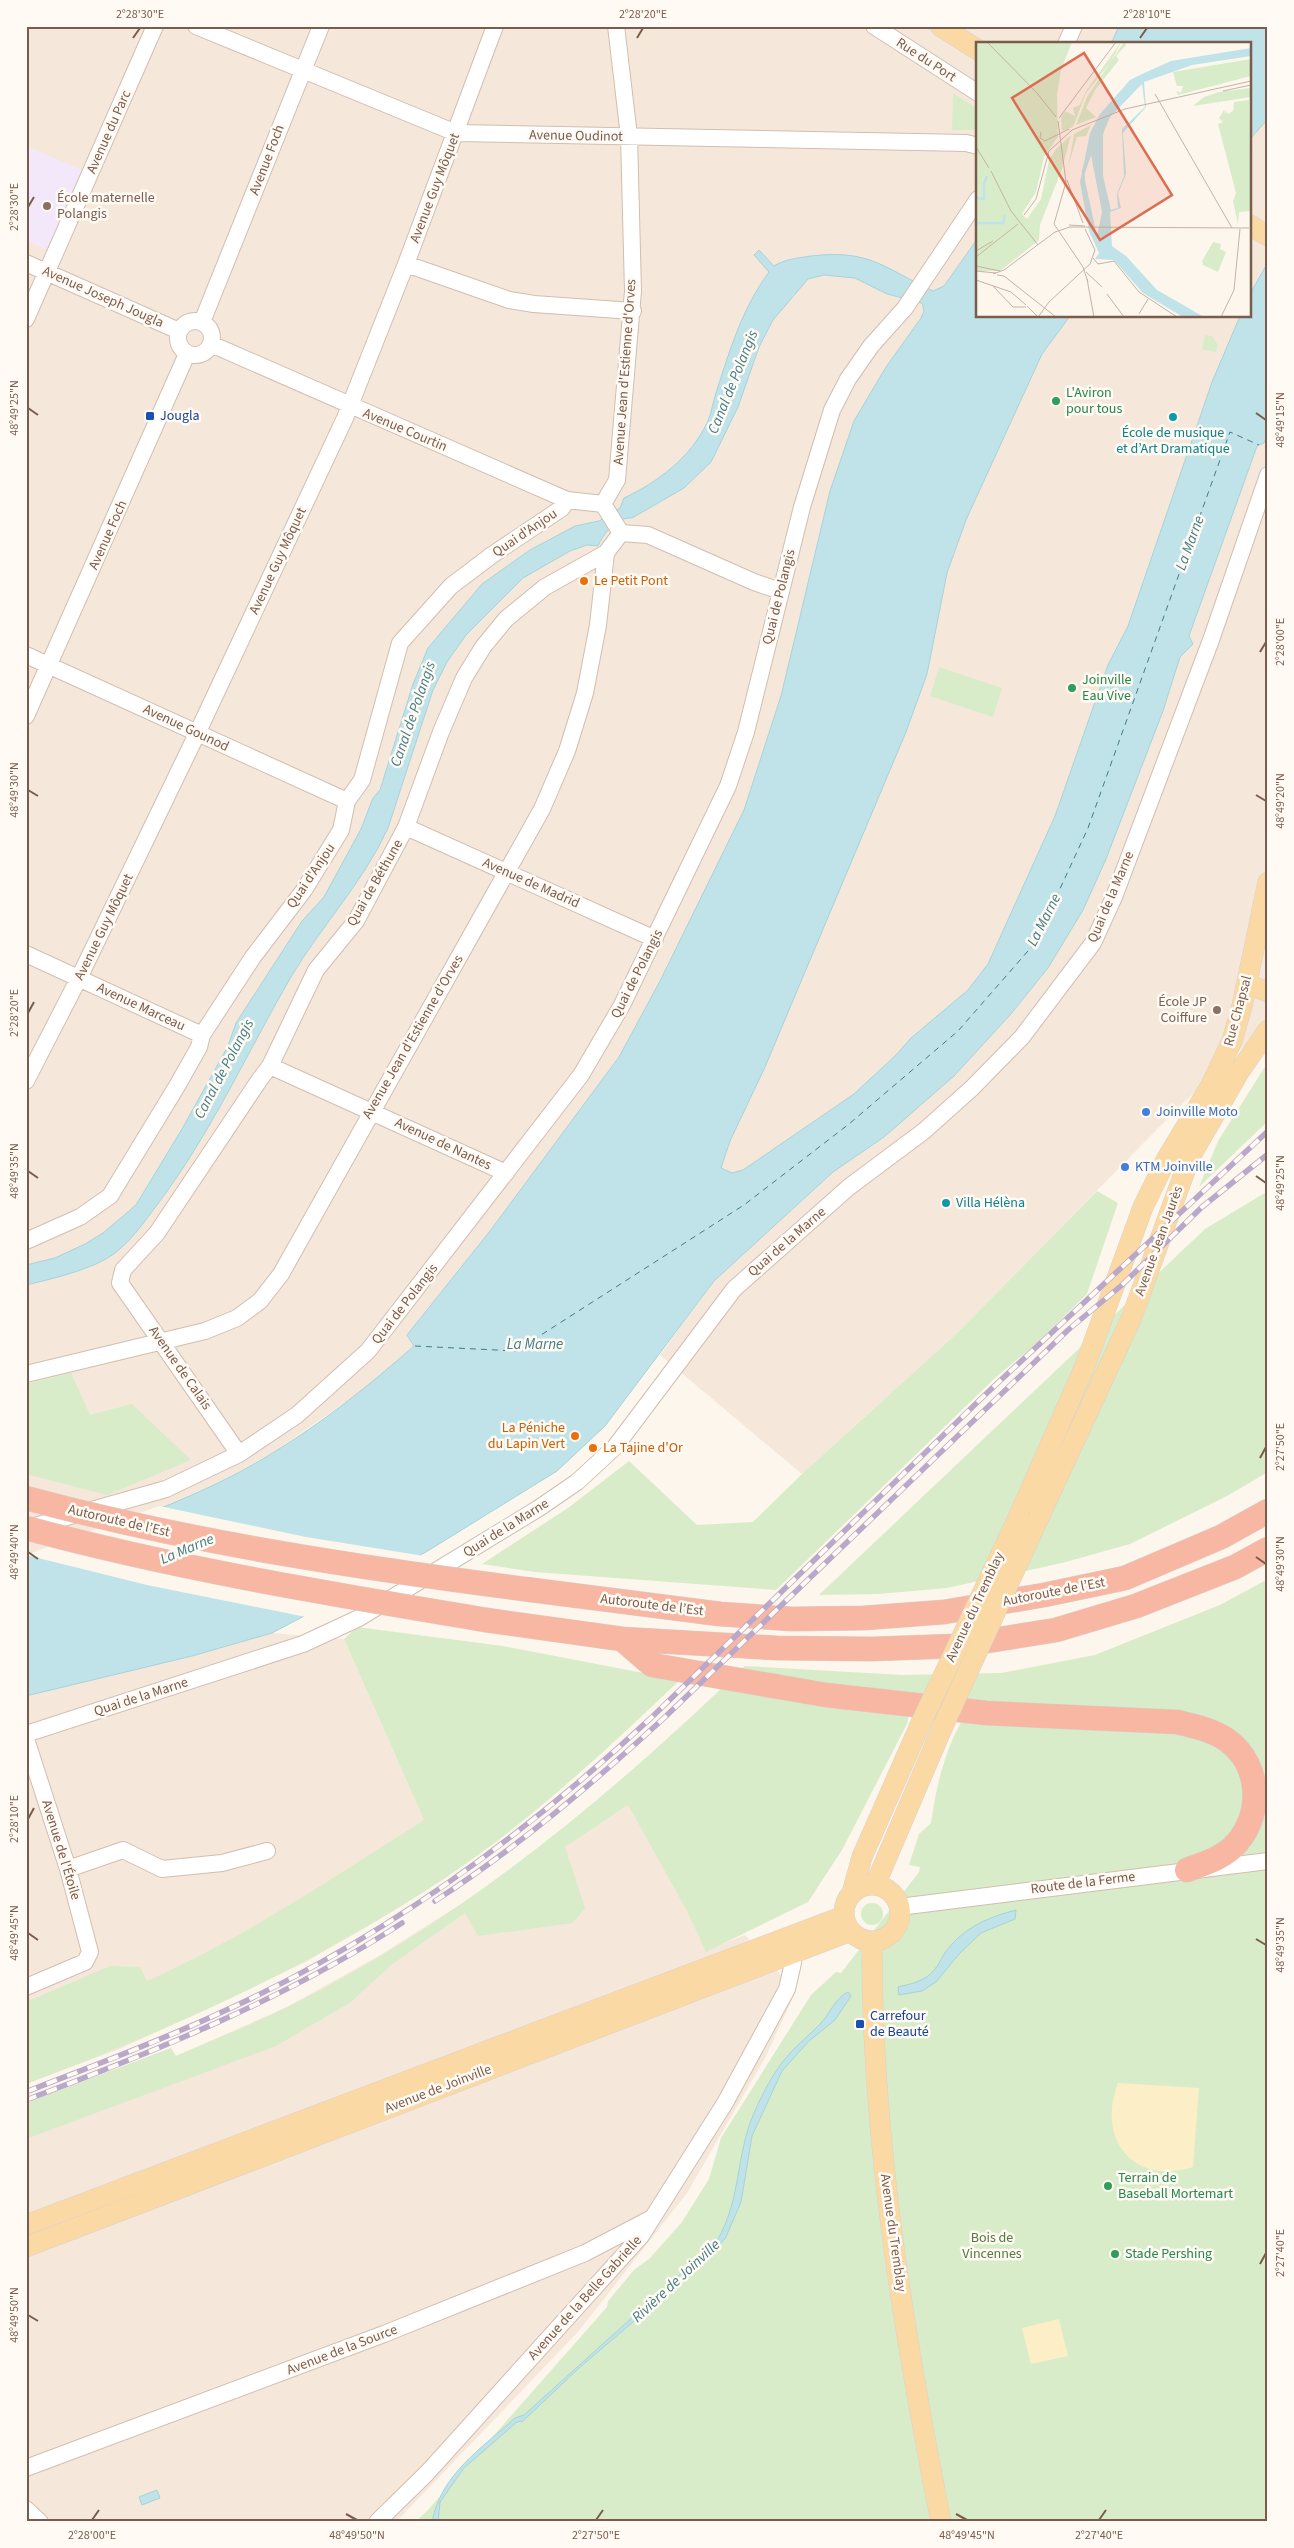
<svg xmlns="http://www.w3.org/2000/svg" width="1294" height="2548" viewBox="0 0 1294 2548" font-family="'Source Sans 3',sans-serif">
<style>
.residential{fill:#f5e8da}
.education{fill:#f3e8fa}
.green{fill:#d8ecc9}
.sand{fill:#fcefc7}
.water{fill:#bfe3e8;stroke:#a5d3da}
.pier{fill:#fdf6ec}
.lines{fill:none;stroke-linecap:round;stroke-linejoin:round}
.ferry{stroke:#437c86;stroke-width:1;stroke-dasharray:6 5;stroke-linecap:butt}
.minor-casing{stroke:#d1beb0;stroke-width:18}
.major-casing{stroke:#dad1cd;stroke-width:21}
.highway-casing{stroke:#dad1cd;stroke-width:25}
.minor{stroke:#fff;stroke-width:16}
.major{stroke:#fbd9a5;stroke-width:20}
.highway{stroke:#f7b7a3;stroke-width:24}
.rail-casing{stroke:#b9a8c9;stroke-width:5.5}
.rail{stroke:#fffaf3;stroke-width:4;stroke-dasharray:11;stroke-linecap:butt}
.major-bridge-casing{stroke:#dad1cd;stroke-width:21;stroke-linecap:butt}
.highway-bridge-casing{stroke:#dad1cd;stroke-width:25;stroke-linecap:butt}
.major-bridge{stroke:#fbd9a5;stroke-width:20}
.highway-bridge{stroke:#f7b7a3;stroke-width:24}
.ticks{fill:none;stroke:#7a5c4d;stroke-width:2}
.education-dot{fill:#8d6e63;stroke:#fffaf3;stroke-width:2}
.leisure-dot{fill:#2e9e5b;stroke:#fffaf3;stroke-width:2}
.transit-dot{fill:#1a4fb4;stroke:#fffaf3;stroke-width:2}
.culture-dot{fill:#0f9aa8;stroke:#fffaf3;stroke-width:2}
.food-dot{fill:#e8710a;stroke:#fffaf3;stroke-width:2}
.shop-dot{fill:#3f7fe0;stroke:#fffaf3;stroke-width:2}
.labels{text-anchor:middle;dominant-baseline:central;stroke-width:5;stroke-linejoin:round;paint-order:stroke}
.street-label{font-size:14px;fill:#7a5c4d;stroke:#fffaf3}
.education-label{font-size:14px;fill:#785e54;stroke:#fffaf3;text-anchor:start}
.leisure-label{font-size:14px;fill:#27864d;stroke:#fffaf3;text-anchor:start}
.transit-label{font-size:14px;fill:#164399;stroke:#fffaf3;text-anchor:start}
.culture-label{font-size:14px;fill:#0d838f;stroke:#fffaf3}
.food-label{font-size:14px;fill:#c56008;stroke:#fffaf3;text-anchor:start}
.shop-label{font-size:14px;fill:#366cbe;stroke:#fffaf3;text-anchor:start}
.park-label{font-size:14px;fill:#537a41;stroke:#fffaf3}
.water-label{font-size:15px;font-style:italic;fill:#437c86;stroke:#fffaf3}
.inset-river{fill:none;stroke:#bfe3e8;stroke-width:2.5}
.inset-road{fill:none;stroke:#c5b3a7;stroke-width:1}
.view{fill:#dc6d51;fill-opacity:0.15;stroke:#dc6d51;stroke-width:2.5}
.inset-edge{fill:none;stroke:#7a5c4d;stroke-width:2.5}
.neatline{fill:none;stroke:#7a5c4d;stroke-width:2}
.ticks-label{font-size:12px;text-anchor:middle;fill:#7a5c4d}
</style>
<rect width="100%" height="100%" fill="#fdf6ec"/>
<path class="residential" d="M26,26H1119L1111,44H978V238L944,286L933,291L928,288L921,303L924,311L921,318L886,367L854,421L781,696L744,810L660,981L619,1057L490,1231L407,1335L415,1346L368,1386L274,1452L220,1482L171,1505L26,1556Z
M1268,119V262L1250,294V139Z
M1070,316H1240L1212,382L1128,626L1108,665L1055,816L988,964L968,990L911,1038L896,1055L854,1094L743,1170L732,1173L721,1168L730,1141L765,1067L906,732L927,674L947,573L966,520L1042,354Z
M1268,433V1024L1180,1106L957,1333L802,1474L660,1355L714,1281L833,1172L884,1137L954,1076L1010,1015L1048,968L1083,910L1106,859L1163,711L1180,657L1193,644L1189,637L1257,446L1264,443Z
M272,1633L344,1639L449,1876L306,1962L122,2048L26,2084V1696L192,1656Z
M628,1805L710,1949L745,1935L796,1991L765,2058L687,2193L578,2332L396,2522H26V2103L171,2048L176,2056L287,2007L382,1954L461,1904L555,1853Z"/>
<path class="education" d="M26,146L84,171L47,250L26,240Z"/>
<path class="green" d="M953,93L978,109V124L973,130H952Z
M1205,335L1212,336L1218,345L1216,352L1202,350Z
M939,667L1002,688L993,717L930,696Z
M1268,1062V1121L1199,1187L1218,1141Z
M1097,1191L1118,1203L1087,1294L1036,1344L996,1377L776,1590L535,1572L482,1564L568,1508L629,1461L697,1525L753,1522L802,1474L957,1333Z
M1268,1191V1472L1227,1496L1130,1544L1062,1563L947,1588L878,1594L819,1595L1205,1229Z
M71,1373L90,1415L132,1404L191,1460L107,1495L26,1474V1384Z
M1268,1579V2522H415L427,2511L607,2307L608,2301L634,2270L650,2258L682,2222L709,2179L721,2138L811,1995L836,1972L841,1973L919,1872L920,1867L909,1865L919,1834L931,1823C936,1786 946,1745 966,1714L869,1693L741,1669L745,1666L902,1675L1001,1673L1095,1655L1220,1605Z
M357,1627L503,1646L680,1680C607,1749 533,1819 448,1876C317,1964 173,2029 26,2084V2002L110,1966L140,1967L147,1981C244,1938 334,1877 424,1820L344,1639Z
M726,1684L908,1715V1722L842,1850L808,1902L706,1952L687,1911L628,1805L565,1847L585,1908L573,1923L478,1936L465,1913L391,1965L351,2002L276,2046L26,2139V2103L171,2048L176,2056C213,2040 251,2025 287,2007C450,1927 595,1809 726,1684Z
M861 1914a11 11 0 1 1 22 0a11 11 0 1 1-22 0Z"/>
<path class="sand" d="M1118,2083L1199,2088L1193,2167C1134,2186 1096,2140 1118,2083Z
M1059,2319L1068,2356L1031,2364L1022,2328Z"/>
<path class="water" d="M1119,26H1268V119L1250,139V44H1111Z
M978,238V316H1070L1042,354L966,520L947,573L927,674L906,732L765,1067L730,1141L721,1168L732,1173L743,1170L854,1094L896,1055L911,1038L968,990L988,964L1055,816L1108,665L1128,626L1212,382L1240,316H1250V294L1268,262V433L1264,443L1257,446L1189,636L1193,644L1180,657L1163,711L1106,859L1083,910L1048,968L1010,1015L954,1076L884,1137L833,1172L714,1281L605,1426L557,1471L426,1552L272,1633L192,1656L26,1696V1556C91,1533 157,1513 218,1483C290,1448 355,1398 414,1346L407,1335L490,1231L619,1057L660,981L744,810L781,696L830,491L854,421L886,367L921,318L924,311L922,303L887,294L855,278L824,275L808,279L773,320L759,347L738,407L711,462L684,488L632,518C616,517 604,533 598,546L587,545L570,551L523,578L466,635L447,662L433,690L388,828C363,883 321,926 291,977C247,1053 210,1135 157,1205C144,1222 132,1240 115,1253C95,1269 51,1279 26,1285V1265L55,1258L85,1244L103,1233L136,1205L182,1129L228,1046L236,1023L302,921L324,897L361,829L373,798L380,790L413,684L428,648L482,584L530,550L575,526L599,521L620,508L624,498C658,482 690,458 707,423C712,413 713,400 717,390C730,349 743,307 769,272L754,255L759,250L774,266C785,259 798,258 811,256C870,249 884,268 933,291L944,286Z
M1016,1910L1015,1919L981,1933L960,1953L936,1982L922,1991L899,1995L898,1987C911,1984 926,1981 935,1969C940,1963 942,1956 947,1950C965,1927 989,1917 1016,1910Z
M848,1992L851,1996L835,2020L808,2042L782,2071L752,2136L741,2202L725,2239L693,2271L579,2368L523,2421L517,2422L464,2468L440,2502L438,2522H432C441,2474 481,2449 515,2418L524,2415L717,2241C740,2200 736,2164 750,2123C758,2102 771,2076 785,2059C795,2046 809,2036 820,2024C830,2014 835,1998 848,1992Z
M157,2490L160,2498L142,2505L139,2497Z"/>
<path class="pier" d="M159,1506L306,1537L424,1556L306,1617L147,1585L26,1555Z"/>
<g class="lines">
<path class="ferry" d="M415,1346L516,1351L744,1205L849,1124L958,1031L1035,943L1088,828L1230,432L1259,445"/>
<defs>
<path id="minor" d="M196,26L456,133L966,143L978,146
M874,26L978,93
M1066,44L1074,26
M26,263L179,331
M406,264L509,300L534,304L633,311
M26,319L155,26
M178 338a17 17 0 1 1 34 0a17 17 0 1 1-34 0Z
M202,322L321,26
M211,344L567,500L603,504
M603,504L617,480L633,291L629,136L616,26
M603,504L621,533
M621,533L648,535L754,582L780,591
M26,655L347,801
M26,716L187,354
M406,827L655,939
M26,954L202,1035
M270,1066L506,1173
M26,1081L79,978L194,740L345,418L406,264L495,26
M26,1241L80,1217L110,1196L177,1086L199,1047L202,1035L253,957L304,890L341,830L347,801L362,780L400,643L451,586L492,555L562,508L567,500
M26,1374L205,1331L237,1318L260,1301L281,1274L542,809L567,751L585,693L598,625L606,553L621,533
M239,1454L120,1283L123,1270L157,1233L260,1079L270,1066L316,970L356,921L406,827L441,732L464,678L483,647L506,619L545,587L606,553
M28,1528L166,1489L239,1454L297,1415L368,1351L581,1075L622,1005L728,786L746,732L802,507L832,410L848,379L871,346L905,308L978,199
M26,1734L303,1644L359,1618L539,1508L577,1482L615,1447L734,1289L849,1187L924,1131L972,1088L1022,1037L1093,943L1114,897L1211,640L1268,475
M26,1739L68,1869L90,1952L85,1962L26,1987
M68,1869L123,1850L162,1869L222,1863L267,1851
M899,1907L1268,1861
M26,2468L384,2334L585,2253L650,2219
M26,2509L40,2522
M377,2522L427,2473L641,2236L725,2103L787,1989L793,1963L789,1944"/>
<path id="major" d="M940,26L978,50
M1250,225L1268,236
M1247,984L1268,992
M1040,1515L1131,1319L1190,1157L1239,1072L1268,1030
M1018,1518L1085,1366L1143,1207L1166,1160L1210,1087L1232,1041L1242,1006L1268,882
M875,1885L943,1726
M844 1913a28 28 0 1 1 56 0a28 28 0 1 1-56 0Z
M852,1893L862,1857L921,1723
M872,1941C871,2136 903,2330 941,2522
M26,2225L844,1916
M26,2247L851,1931"/>
<path id="highway" d="M532,1590L720,1614L792,1619L864,1618L944,1612L1044,1595L1125,1578L1221,1537L1268,1511
M486,1620L622,1639L777,1648L871,1649L956,1646L1056,1630L1136,1606L1235,1567L1268,1549
M622,1639L652,1665L826,1695L986,1713L1177,1722C1194,1726 1213,1730 1227,1740C1263,1766 1263,1819 1232,1848C1220,1859 1203,1864 1187,1870"/>
</defs>
<use href="#minor" class="minor-casing"/>
<use href="#major" class="major-casing"/>
<use href="#highway" class="highway-casing"/>
<use href="#minor" class="minor"/>
<use href="#major" class="major"/>
<use href="#highway" class="highway"/>
<defs>
<path id="rail" d="M435,1901C517,1848 592,1784 664,1718L1068,1330L1122,1285L1202,1207L1268,1154
M26,2092C92,2066 158,2042 222,2012C382,1940 524,1836 652,1717L988,1392L1268,1131
M26,2100C156,2051 285,1999 402,1923"/>
</defs>
<use href="#rail" class="rail-casing"/>
<use href="#rail" class="rail"/>
<defs>
<path id="major-bridge" d="M921,1723L1018,1518
M943,1726L1040,1515"/>
<path id="highway-bridge" d="M26,1498C193,1543 361,1568 532,1590
M26,1528C177,1569 332,1594 486,1620"/>
</defs>
<use href="#major-bridge" class="major-bridge-casing"/>
<use href="#highway-bridge" class="highway-bridge-casing"/>
<use href="#major-bridge" class="major-bridge"/>
<use href="#highway-bridge" class="highway-bridge"/>
</g>
<path class="ticks" d="M133,38L140,28M637,38L643,28M1140,38L1147,28M28,207L34,197M28,408L38,415M1256,413L1266,420M1260,652L1266,642M28,790L38,796M1256,795L1266,801M28,1013L34,1002M28,1171L38,1178M1256,1176L1266,1183M1260,1458L1266,1447M28,1552L38,1559M1256,1557L1266,1564M28,1819L34,1808M28,1933L38,1940M1256,1939L1266,1945M1260,2264L1266,2253M28,2315L38,2321M346,2514L357,2520M956,2514L967,2520M92,2520L99,2510M596,2520L603,2510M1099,2520L1106,2510"/>
<g class="education-dot">
<circle cx="47" cy="206" r="5"/>
<circle cx="1217" cy="1010" r="5"/>
</g>
<g class="leisure-dot">
<circle cx="1056" cy="401" r="5"/>
<circle cx="1072" cy="688" r="5"/>
<circle cx="1108" cy="2186" r="5"/>
<circle cx="1115" cy="2254" r="5"/>
</g>
<g class="transit-dot">
<rect x="145" y="411" width="10" height="10" rx="2.5"/>
<rect x="855" y="2019" width="10" height="10" rx="2.5"/>
</g>
<g class="culture-dot">
<circle cx="1173" cy="417" r="5"/>
<circle cx="946" cy="1203" r="5"/>
</g>
<g class="food-dot">
<circle cx="584" cy="581" r="5"/>
<circle cx="575" cy="1436" r="5"/>
<circle cx="593" cy="1448" r="5"/>
</g>
<g class="shop-dot">
<circle cx="1146" cy="1112" r="5"/>
<circle cx="1125" cy="1167" r="5"/>
</g>
<g class="labels">
<g class="street-label">
<text transform="translate(926 60) rotate(33)">Rue du Port</text>
<text transform="translate(109 132) rotate(-66)">Avenue du Parc</text>
<text transform="translate(576 136) rotate(1)">Avenue Oudinot</text>
<text transform="translate(267 160) rotate(-69)">Avenue Foch</text>
<text transform="translate(435 188) rotate(-69)">Avenue Guy Môquet</text>
<text transform="translate(103 297) rotate(24)">Avenue Joseph Jougla</text>
<text transform="translate(625 372) rotate(-86)">Avenue Jean d'Estienne d'Orves</text>
<text transform="translate(405 430) rotate(23)">Avenue Courtin</text>
<text transform="translate(525 533) rotate(-34)">Quai d'Anjou</text>
<text transform="translate(108 535) rotate(-66)">Avenue Foch</text>
<text transform="translate(278 561) rotate(-65)">Avenue Guy Môquet</text>
<text transform="translate(779 597) rotate(-76)">Quai de Polangis</text>
<text transform="translate(186 728) rotate(25)">Avenue Gounod</text>
<text transform="translate(311 876) rotate(-56)">Quai d'Anjou</text>
<text transform="translate(375 883) rotate(-60)">Quai de Béthune</text>
<text transform="translate(531 883) rotate(24)">Avenue de Madrid</text>
<text transform="translate(1111 897) rotate(-67)">Quai de la Marne</text>
<text transform="translate(104 927) rotate(-64)">Avenue Guy Môquet</text>
<text transform="translate(637 974) rotate(-63)">Quai de Polangis</text>
<text transform="translate(141 1007) rotate(25)">Avenue Marceau</text>
<text transform="translate(1238 1011) rotate(-75)">Rue Chapsal</text>
<text transform="translate(413 1037) rotate(-60)">Avenue Jean d'Estienne d'Orves</text>
<text transform="translate(443 1144) rotate(25)">Avenue de Nantes</text>
<text transform="translate(1159 1241) rotate(-70)">Avenue Jean Jaurès</text>
<text transform="translate(787 1242) rotate(-41)">Quai de la Marne</text>
<text transform="translate(405 1304) rotate(-52)">Quai de Polangis</text>
<text transform="translate(180 1368) rotate(55)">Avenue de Calais</text>
<text transform="translate(119 1521) rotate(13)">Autoroute de l’Est</text>
<text transform="translate(506 1528) rotate(-32)">Quai de la Marne</text>
<text transform="translate(1054 1592) rotate(-11)">Autoroute de l’Est</text>
<text transform="translate(652 1605) rotate(7)">Autoroute de l’Est</text>
<text transform="translate(975 1607) rotate(-65)">Avenue du Tremblay</text>
<text transform="translate(141 1697) rotate(-18)">Quai de la Marne</text>
<text transform="translate(61 1850) rotate(73)">Avenue de l'Étoile</text>
<text transform="translate(1083 1883) rotate(-7)">Route de la Ferme</text>
<text transform="translate(438 2089) rotate(-21)">Avenue de Joinville</text>
<text transform="translate(893 2233) rotate(82)">Avenue du Tremblay</text>
<text transform="translate(585 2298) rotate(-48)">Avenue de la Belle Gabrielle</text>
<text transform="translate(342 2350) rotate(-21)">Avenue de la Source</text>
</g>
<g class="education-label">
<text x="57" y="198">École maternelle<tspan x="57" dy="16">Polangis</tspan></text>
<text x="1207" y="1002" text-anchor="end">École JP<tspan x="1207" dy="16">Coiffure</tspan></text>
</g>
<g class="leisure-label">
<text x="1066" y="393">L'Aviron<tspan x="1066" dy="16">pour tous</tspan></text>
<text x="1082" y="680">Joinville<tspan x="1082" dy="16">Eau Vive</tspan></text>
<text x="1118" y="2178">Terrain de<tspan x="1118" dy="16">Baseball Mortemart</tspan></text>
<text x="1125" y="2254">Stade Pershing</text>
</g>
<g class="transit-label">
<text x="160" y="416">Jougla</text>
<text x="870" y="2016">Carrefour<tspan x="870" dy="16">de Beauté</tspan></text>
</g>
<g class="culture-label">
<text x="1173" y="433">École de musique<tspan x="1173" dy="16">et d’Art Dramatique</tspan></text>
<text x="956" y="1203" text-anchor="start">Villa Hélèna</text>
</g>
<g class="food-label">
<text x="594" y="581">Le Petit Pont</text>
<text x="565" y="1428" text-anchor="end">La Péniche<tspan x="565" dy="16">du Lapin Vert</tspan></text>
<text x="603" y="1448">La Tajine d'Or</text>
</g>
<g class="shop-label">
<text x="1156" y="1112">Joinville Moto</text>
<text x="1135" y="1167">KTM Joinville</text>
</g>
<g class="park-label">
<text x="992" y="2238">Bois de<tspan x="992" dy="16">Vincennes</tspan></text>
</g>
<g class="water-label">
<text transform="translate(733 382) rotate(-68)">Canal de Polangis</text>
<text transform="translate(1190 543) rotate(-70)">La Marne</text>
<text transform="translate(413 714) rotate(-71)">Canal de Polangis</text>
<text transform="translate(1044 920) rotate(-63)">La Marne</text>
<text transform="translate(224 1069) rotate(-62)">Canal de Polangis</text>
<text x="535" y="1344">La Marne</text>
<text transform="translate(187 1549) rotate(-23)">La Marne</text>
<text transform="translate(676 2281) rotate(-43)">Rivière de Joinville</text>
</g>
</g>
<g transform="translate(976 42)">
<rect width="275" height="275" fill="#fdf6ec"/>
<path d="M0,0H96L85,28L81,53L82,95L68,115L60,150L46,172L51,177L65,157L73,118L80,107L95,93L86,127L64,183L63,198L24,229H0ZM145,0L139,12L134,21L110,51L97,85L86,89L85,75L89,69L99,74L97,66L104,63L110,49ZM148,0L150,3L140,14L143,18L119,48L110,66L120,75L100,83L111,55ZM275,17V34L202,53L200,49L205,51L207,44H201L197,30ZM275,46V55L217,64L228,55L243,50ZM273,58L275,169L263,170L262,182L257,159L260,151L242,82L247,80L242,77L247,79L243,76L245,73L249,76L245,73L248,68L250,72V68L252,72L257,69L258,60ZM115,83L110,94L101,95L92,125L98,92ZM237,200L245,202L244,207L250,210L242,230L227,223L226,219Z" fill="#d8ecc9"/>
<path d="M275,6V14L216,23L168,40L170,65L147,91L150,132L142,152L145,166L134,170L136,204L150,214L181,248L228,275H207L167,251L138,218L119,217L123,211L113,189L104,140L114,91L124,72L154,38L166,32L195,19ZM166,42L169,65L146,87L148,134L141,152L142,166L135,168L127,134V92L134,75ZM115,113L126,170L121,194L108,134Z" fill="#bfe3e8" fill-rule="evenodd"/>
<path class="inset-river" d="M0,156L8,157V142L11,134M111,172L107,129L121,96L126,93M0,181H27L29,173"/>
<path class="inset-road" d="M11,0L61,51L80,75M247,49L275,43M179,52L256,186M83,76L140,0M82,79L90,140L78,182L107,225L112,240M65,90L64,96L69,99L93,87M0,105L13,126M15,129L35,169L62,203M91,138L107,181M48,173L60,157L73,109L96,88L149,67L275,39M93,183L109,184M0,209L17,199M0,215L42,182M117,216L122,222L138,219L163,250L201,275M0,224L24,229M0,229L20,231M110,230L126,245M17,232L28,228L79,190L94,185L273,186M21,233L28,234L80,275M111,237L118,275M0,238L35,250L50,263M17,244L37,265H50M131,252L148,275M51,264L62,275M163,272L172,257M62,275L73,260L114,222L119,208L109,187M245,275L258,248L264,187"/>
<path class="view" d="M108,11L196,153L124,198L36,56Z"/>
<rect width="275" height="275" class="inset-edge"/>
</g>
<rect width="1294" height="2548" fill="none" stroke="#fffaf3" stroke-width="55"/>
<rect x="28" y="28" width="1238" height="2492" class="neatline"/>
<g class="ticks-label">
<text x="140" y="18">2°28'30"E</text>
<text x="643" y="18">2°28'20"E</text>
<text x="1147" y="18">2°28'10"E</text>
<text transform="translate(14 207) rotate(-90)" y="4">2°28'30"E</text>
<text transform="translate(14 408) rotate(-90)" y="4">48°49'25"N</text>
<text transform="translate(1280 420) rotate(-90)" y="4">48°49'15"N</text>
<text transform="translate(1280 642) rotate(-90)" y="4">2°28'00"E</text>
<text transform="translate(14 790) rotate(-90)" y="4">48°49'30"N</text>
<text transform="translate(1280 801) rotate(-90)" y="4">48°49'20"N</text>
<text transform="translate(14 1013) rotate(-90)" y="4">2°28'20"E</text>
<text transform="translate(14 1171) rotate(-90)" y="4">48°49'35"N</text>
<text transform="translate(1280 1183) rotate(-90)" y="4">48°49'25"N</text>
<text transform="translate(1280 1447) rotate(-90)" y="4">2°27'50"E</text>
<text transform="translate(14 1552) rotate(-90)" y="4">48°49'40"N</text>
<text transform="translate(1280 1564) rotate(-90)" y="4">48°49'30"N</text>
<text transform="translate(14 1819) rotate(-90)" y="4">2°28'10"E</text>
<text transform="translate(14 1933) rotate(-90)" y="4">48°49'45"N</text>
<text transform="translate(1280 1945) rotate(-90)" y="4">48°49'35"N</text>
<text transform="translate(1280 2253) rotate(-90)" y="4">2°27'40"E</text>
<text transform="translate(14 2315) rotate(-90)" y="4">48°49'50"N</text>
<text x="92" y="2539">2°28'00"E</text>
<text x="357" y="2539">48°49'50"N</text>
<text x="596" y="2539">2°27'50"E</text>
<text x="967" y="2539">48°49'45"N</text>
<text x="1099" y="2539">2°27'40"E</text>
</g>
</svg>
